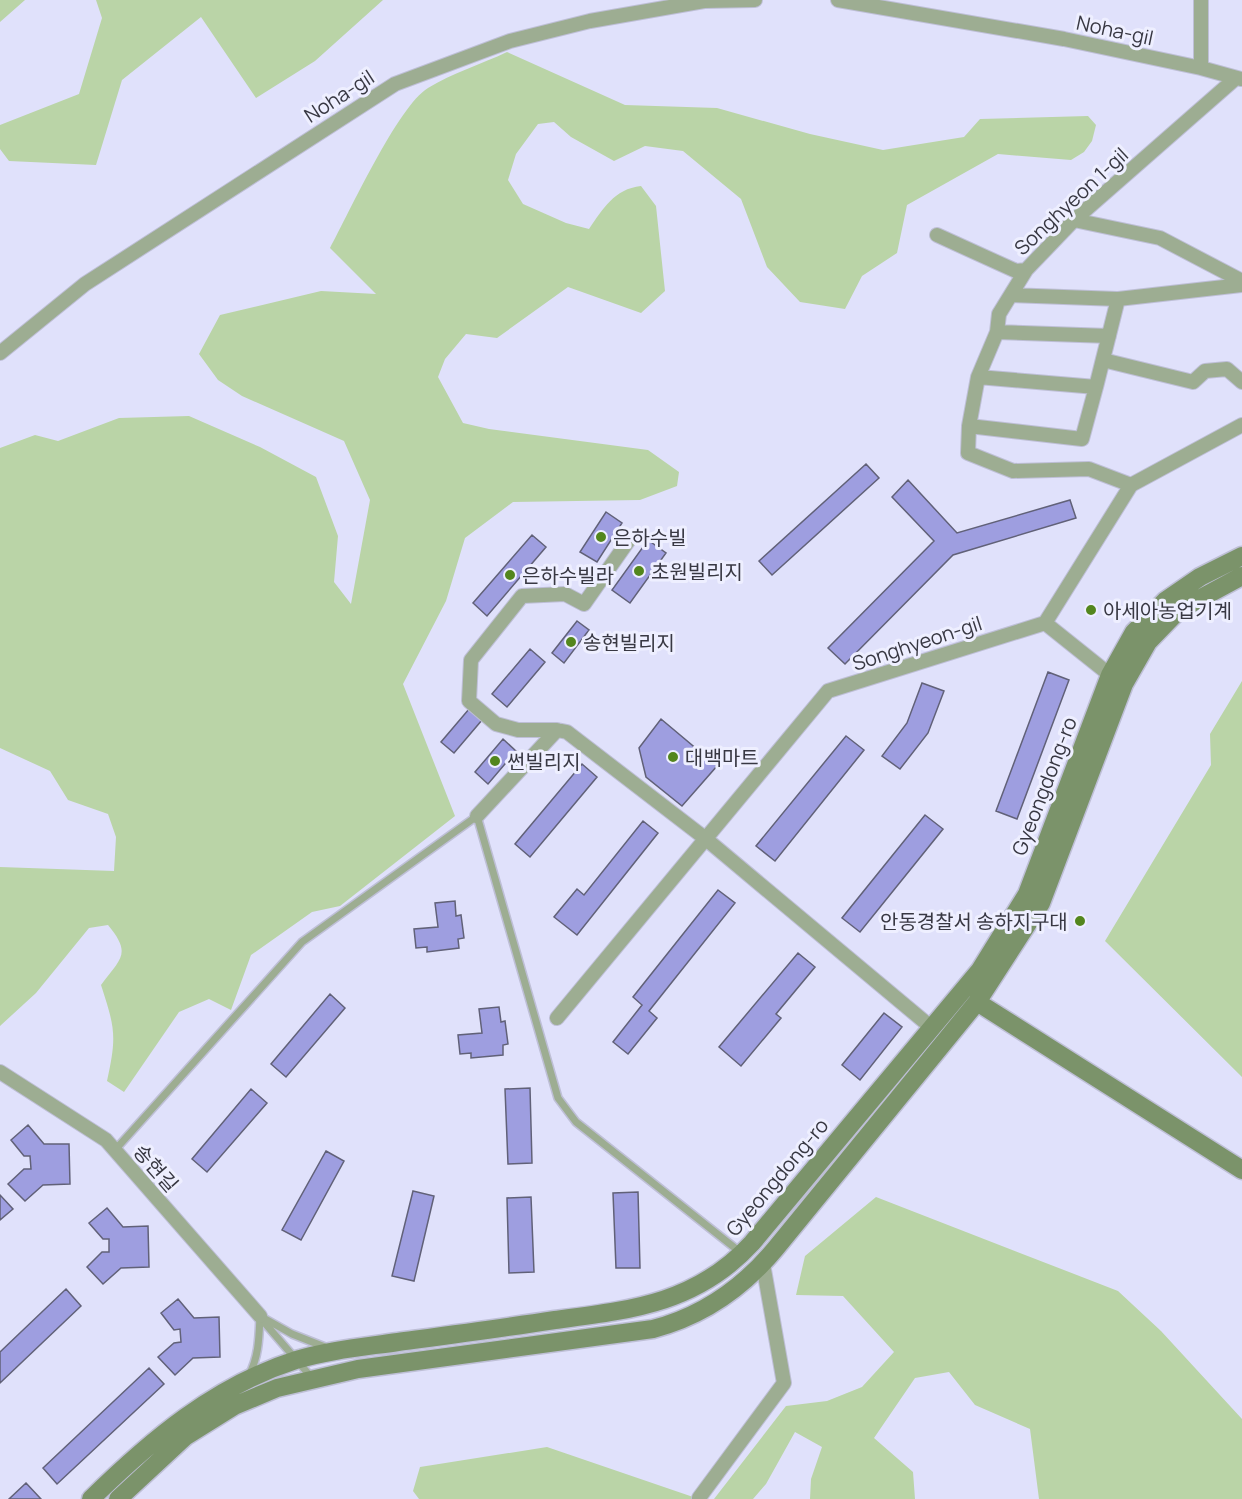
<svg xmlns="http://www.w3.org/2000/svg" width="1242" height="1499" viewBox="0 0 1242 1499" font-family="Manrope,'Noto Sans KR',sans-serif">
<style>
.green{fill:#bad4a7}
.building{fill:#9e9ee0;stroke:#616178;stroke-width:1.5}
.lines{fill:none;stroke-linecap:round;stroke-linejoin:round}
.lane-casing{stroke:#bebfd6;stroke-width:10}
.street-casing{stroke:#bebfd6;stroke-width:16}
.secondary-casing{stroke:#bebfd6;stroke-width:21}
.lane{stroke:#9dad92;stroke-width:7}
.street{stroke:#9dad92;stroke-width:14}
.secondary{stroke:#7b936a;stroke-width:18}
.poi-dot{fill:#53861d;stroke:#eeefff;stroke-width:2}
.labels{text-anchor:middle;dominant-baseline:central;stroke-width:6;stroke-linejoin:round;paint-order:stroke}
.street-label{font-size:20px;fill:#383843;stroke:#eeefff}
.poi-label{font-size:20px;fill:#383843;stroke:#eeefff;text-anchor:start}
</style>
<rect width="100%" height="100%" fill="#e0e1fb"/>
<path class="green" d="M0,0H25L0,22Z
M96,0H383L315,61L256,98L201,17L122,80L96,165L9,161L0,149V125L79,94L102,18Z
M507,52L625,105L717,108L810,134L883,150L964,137L980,119L1088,116L1096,125L1092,141L1084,152L1071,160L998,154L907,205L897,253L862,276L845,309L800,302L767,267L741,199L683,151L645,146L614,161L571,137L554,122L538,124L516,154L508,180L523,204L566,223L589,229C603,209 614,189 641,186L656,206L665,291L641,313L568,287L497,338L466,334L445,359L438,377L463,423L489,429L648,450L679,472L677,486L640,500L513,502L465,538L446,601L403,684L455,816L340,906L312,912L251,955L231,1010L209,999L179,1012L124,1092L107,1081C117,1036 115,1028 101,985C121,958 132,954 108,925L89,928L36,993L0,1026V867L114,871L116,837L108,814L68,800L50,771L0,748V448L35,435L58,441L119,418L189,416L260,447L316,477L338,536L334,582L351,604L370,500L344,441L242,396L218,380L199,354L220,315L321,291L376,294L330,248C349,213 398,106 428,88C452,73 482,64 507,52Z
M1242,681V1077L1105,941L1211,765L1210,734Z
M876,1197L1118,1291L1161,1331L1242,1419V1499H1039L1030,1429L975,1405L949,1372L915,1378L874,1438L913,1472L915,1499H810L811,1479L822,1447L795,1432L766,1484L753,1499H714L786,1406L827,1401L862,1387L894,1352L843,1296L796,1295L805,1256Z
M547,1447L699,1499H419L413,1491L420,1467Z"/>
<path class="building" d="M866,464L879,478L772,575L759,561Z
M908,480L957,533L1070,500L1076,518L953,555L845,664L828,648L934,541L892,497Z
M606,512L622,523L597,562L580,552Z
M532,535L546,547L487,616L473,603Z
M648,540L666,553L630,603L612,590Z
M577,621L589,630L564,663L552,653Z
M530,649L545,662L507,707L492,694Z
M1048,672L1069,680L1017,819L996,811Z
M922,683L944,691L928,733L900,769L882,756L907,723Z
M469,709L482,720L454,753L441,742Z
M661,719L717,766L682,806L646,777L639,748Z
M846,736L864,750L775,861L756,846Z
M503,739L516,751L488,784L475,772Z
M582,764L597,777L530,857L515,844Z
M925,815L943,829L860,932L842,918Z
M643,821L658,833L577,935L554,917L577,889L584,895Z
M718,890L735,903L649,1011L657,1018L628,1054L613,1042L642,1005L633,997Z
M455,901L456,916L461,915L464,938L458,939L459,948L427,952V947L416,948L414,929L438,927L435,903Z
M798,953L815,967L776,1014L781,1018L741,1066L719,1047Z
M330,994L345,1008L286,1077L271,1064Z
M499,1007L501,1022L505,1021L508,1044L503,1045V1055L471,1058V1053L460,1054L458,1035L482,1033L479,1009Z
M884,1013L902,1027L860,1080L842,1065Z
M530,1088L532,1163L508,1164L505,1089Z
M251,1089L267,1103L207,1172L192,1159Z
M28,1125L44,1144H69L70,1184L43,1185L25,1201L8,1184L24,1169H31L30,1156H24L11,1140Z
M326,1151L344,1161L301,1240L282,1230Z
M413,1191L434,1196L414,1281L392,1276Z
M638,1192L640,1268H616L613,1193Z
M0,1195L13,1209L0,1220Z
M531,1197L534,1272L509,1273L507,1198Z
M107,1208L123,1227L148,1226L149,1267L121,1268L103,1284L87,1267L102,1252H109V1239H103L89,1223Z
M66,1289L81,1306L0,1383V1352Z
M178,1299L194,1318L219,1317L220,1357L193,1358L175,1375L158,1357L174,1343L181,1342L180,1329L174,1330L161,1313Z
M149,1368L164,1384L57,1484L43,1468Z
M26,1483L41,1499H9Z"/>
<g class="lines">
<defs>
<path id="lane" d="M115,1150L302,942L477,816L558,1098L576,1122L740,1252
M260,1316L292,1334L325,1347
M263,1321L312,1378
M249,1375C259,1356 259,1337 260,1316"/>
<path id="street" d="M838,0L1064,39L1201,68L1241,79
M1201,68V0
M1236,78L1074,220L1026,270L999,314L997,332L978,377L969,426L968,453L1013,471L1089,469L1131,485L1242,425
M1074,220L1160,238L1242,281
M937,235L1016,271L1026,270
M1118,299L1242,285
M997,332L1109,336
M0,353L85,284L395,84L510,41L590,21L704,1L755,0
M1103,360L1193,382L1205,371L1227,369L1242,382
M978,377L1096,387L1118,299L1011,295
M969,426L1082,439L1096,387
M1045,623L1110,675
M557,730H518L496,724L469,701L471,660L522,596L565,594L584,604L631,537
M477,816L557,730L567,732L706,839L932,1028
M557,1018L828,691L1045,623L1131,485
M0,1072L106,1140L260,1316
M699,1498L784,1383L763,1264"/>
<path id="secondary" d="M977,1002L1242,1170
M91,1499C151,1440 215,1386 296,1360C329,1350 364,1347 398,1342C450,1335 503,1328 555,1320C632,1310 697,1303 752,1243L980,970L1027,894L1110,675L1134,632L1165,601L1200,577L1242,556
M118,1499L186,1436L234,1406L277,1388L358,1369L653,1329C703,1316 743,1288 776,1248L977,1002L1041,903L1124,684L1148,642L1179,610L1242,576"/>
</defs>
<use href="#lane" class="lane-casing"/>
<use href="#street" class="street-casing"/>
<use href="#secondary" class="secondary-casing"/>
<use href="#lane" class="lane"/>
<use href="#street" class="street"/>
<use href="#secondary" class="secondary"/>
</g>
<g class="poi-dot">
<circle cx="601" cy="537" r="6"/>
<circle cx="639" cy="571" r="6"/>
<circle cx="510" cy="575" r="6"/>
<circle cx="1091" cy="610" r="6"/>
<circle cx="571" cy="642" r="6"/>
<circle cx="673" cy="757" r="6"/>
<circle cx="495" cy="761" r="6"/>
<circle cx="1080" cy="921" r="6"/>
</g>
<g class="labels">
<g class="street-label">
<text transform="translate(1115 30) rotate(12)">Noha-gil</text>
<text transform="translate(339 96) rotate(-33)">Noha-gil</text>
<text transform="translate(1071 201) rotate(-43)">Songhyeon 1-gil</text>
<text transform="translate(917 643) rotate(-18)">Songhyeon-gil</text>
<text transform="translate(1044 786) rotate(-69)">Gyeongdong-ro</text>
<text transform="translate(156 1168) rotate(49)">송현길</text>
<text transform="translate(777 1177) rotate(-50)">Gyeongdong-ro</text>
</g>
<g class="poi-label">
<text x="613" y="537">은하수빌</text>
<text x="651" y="571">초원빌리지</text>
<text x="522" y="575">은하수빌라</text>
<text x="1103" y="610">아세아농업기계</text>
<text x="583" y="642">송현빌리지</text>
<text x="685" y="757">대백마트</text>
<text x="507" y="761">썬빌리지</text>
<text x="1068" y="921" text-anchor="end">안동경찰서 송하지구대</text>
</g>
</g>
</svg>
